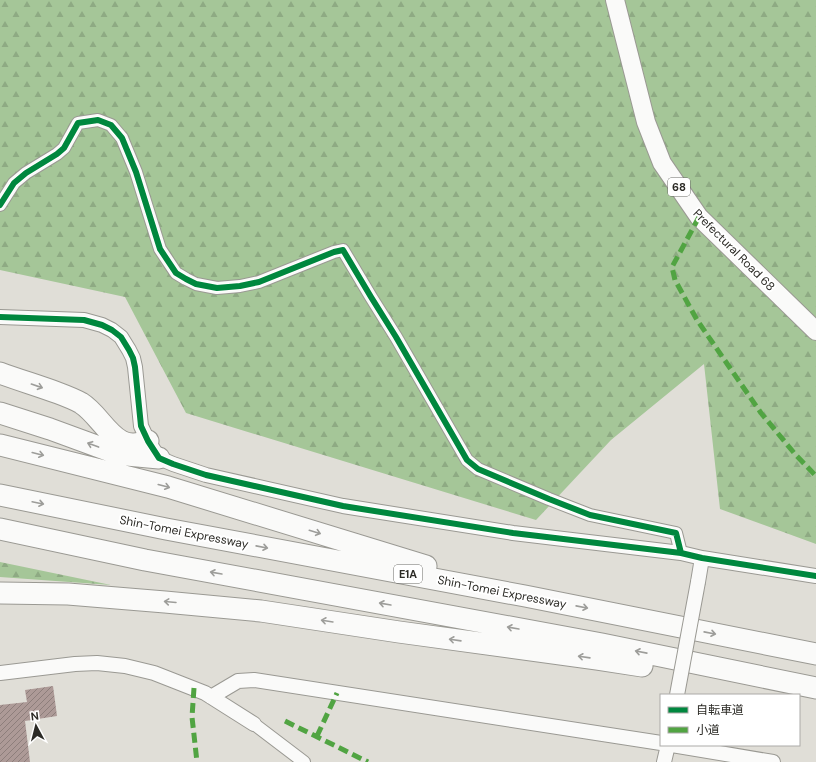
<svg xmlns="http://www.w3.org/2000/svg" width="816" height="762" viewBox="0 0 816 762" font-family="'DM Sans','Noto Sans JP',sans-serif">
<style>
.forest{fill:url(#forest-firs)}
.building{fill:url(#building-hatch)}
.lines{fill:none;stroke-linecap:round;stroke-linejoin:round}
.minor-casing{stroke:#9a9993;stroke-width:14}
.tertiary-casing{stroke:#9a9993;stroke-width:16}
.primary-casing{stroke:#9a9993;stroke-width:20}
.motorway-casing{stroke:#9a9993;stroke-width:23}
.minor{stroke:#fafaf9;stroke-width:12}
.tertiary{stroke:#fafaf9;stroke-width:14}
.primary{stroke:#fafaf9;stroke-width:18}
.motorway{stroke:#fafaf9;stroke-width:21}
.tertiary-bridge-casing{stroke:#9a9993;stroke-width:16;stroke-linecap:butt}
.tertiary-bridge{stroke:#fafaf9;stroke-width:14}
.quiet{stroke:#51a442;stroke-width:5;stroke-dasharray:10 5;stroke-linecap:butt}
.cycleway-casing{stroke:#fff;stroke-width:8}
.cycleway{stroke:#00873e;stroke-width:6}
.oneway{stroke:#9d9d9a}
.labels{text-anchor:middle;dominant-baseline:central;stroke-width:4;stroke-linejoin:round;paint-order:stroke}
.shield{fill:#fff;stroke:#6b6b67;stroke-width:1}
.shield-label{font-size:11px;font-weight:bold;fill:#2c2b26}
.street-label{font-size:12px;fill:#2c2b26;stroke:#fff}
</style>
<defs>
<pattern id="forest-firs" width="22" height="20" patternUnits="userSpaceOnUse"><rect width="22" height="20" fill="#a5c698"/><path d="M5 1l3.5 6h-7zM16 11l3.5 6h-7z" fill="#8eaa83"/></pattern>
<pattern id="building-hatch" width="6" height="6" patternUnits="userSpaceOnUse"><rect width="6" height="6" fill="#ad9a97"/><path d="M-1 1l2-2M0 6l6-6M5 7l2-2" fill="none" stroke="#8d7e7b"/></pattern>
</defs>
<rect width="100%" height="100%" fill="#e0ded7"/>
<path class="forest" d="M0,0H816V544L720,509L704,364L611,440L536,520L186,413L125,297L0,270Z
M0,562L111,585L0,577Z"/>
<path class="building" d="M53,686L57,716L25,721L30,762H0V705L27,702L25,690Z"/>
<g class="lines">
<defs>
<path id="minor" d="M0,205L14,183L26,173L57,154L64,148L78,123L98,120L111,125L122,138L136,172L160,249L176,273L186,279L196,284L217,288L240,286L259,282L334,252L343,250L371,297L396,337L467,460L478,469L549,499L590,515L676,533L681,553
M254,724L304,762"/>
<path id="tertiary" d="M0,317L84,320L102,325L112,330L121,337L129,350L133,358L135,367L141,426L148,441L159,458L173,464L206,475L343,506L513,533L681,553L702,558L816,576
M698,582L702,558
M0,673L75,664L97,663L125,666L154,673L205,693L254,724
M211,697L238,681L254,680L661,743
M672,745L773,762
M664,762L668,745"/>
<path id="primary" d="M615,0L646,122L662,163L699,217L816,331"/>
<path id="motorway" d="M0,373C19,380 39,386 58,393C66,396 74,399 81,403C97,413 105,432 121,441C130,446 138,444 148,441
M0,413L50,429L110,451L127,455L159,458
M0,445L168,487L426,566
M0,495L166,529L525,596L816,654
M0,529L145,560L602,644L816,688
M0,593L68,594L165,602L261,611L399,632L597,659L642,666"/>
</defs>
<use href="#minor" class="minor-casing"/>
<use href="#tertiary" class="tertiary-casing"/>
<use href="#primary" class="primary-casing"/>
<use href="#motorway" class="motorway-casing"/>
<use href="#minor" class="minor"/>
<use href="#tertiary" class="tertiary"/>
<use href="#primary" class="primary"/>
<use href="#motorway" class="motorway"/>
<defs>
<path id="tertiary-bridge" d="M677,695L698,582"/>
</defs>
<use href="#tertiary-bridge" class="tertiary-bridge-casing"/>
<use href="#tertiary-bridge" class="tertiary-bridge"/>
<path class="quiet" d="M699,217L672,267L675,280L697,320L761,413L795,454L816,476
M194,688L192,717L197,762
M285,721L368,762
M317,736L337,693"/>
<defs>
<path id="cycleway" d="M0,205L14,183L26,173L57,154L64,148L78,123L98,120L111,125L122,138L136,172L160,249L176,273L186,279L196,284L217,288L240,286L259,282L334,252L343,250L371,297L396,337L467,460L478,469L549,499L590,515L676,533L681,553
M0,317L84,320L102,325L112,330L121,337L129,350L133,358L135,367L141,426L148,441L159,458L173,464L206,475L343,506L513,533L681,553L702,558L816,576"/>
</defs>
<use href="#cycleway" class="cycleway-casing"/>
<use href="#cycleway" class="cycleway"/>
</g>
<defs><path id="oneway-shaft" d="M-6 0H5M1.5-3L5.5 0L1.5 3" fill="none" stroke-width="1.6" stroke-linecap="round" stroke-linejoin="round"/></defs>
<g class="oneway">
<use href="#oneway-shaft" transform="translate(37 386) rotate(19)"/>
<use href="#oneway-shaft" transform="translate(93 445) rotate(-160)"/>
<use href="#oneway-shaft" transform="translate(38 454) rotate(14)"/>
<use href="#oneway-shaft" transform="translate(164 486) rotate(15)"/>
<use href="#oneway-shaft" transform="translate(38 503) rotate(12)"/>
<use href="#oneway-shaft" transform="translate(315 532) rotate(17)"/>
<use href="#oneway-shaft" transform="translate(262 547) rotate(11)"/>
<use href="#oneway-shaft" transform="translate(216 573) rotate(-170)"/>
<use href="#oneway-shaft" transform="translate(170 602) rotate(-175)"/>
<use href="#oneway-shaft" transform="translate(385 604) rotate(-170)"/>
<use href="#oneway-shaft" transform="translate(582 607) rotate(11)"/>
<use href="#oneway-shaft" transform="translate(327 621) rotate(-171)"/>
<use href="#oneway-shaft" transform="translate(513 628) rotate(-170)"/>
<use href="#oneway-shaft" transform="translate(710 633) rotate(11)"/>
<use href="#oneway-shaft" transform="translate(455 640) rotate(-172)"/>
<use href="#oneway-shaft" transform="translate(641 652) rotate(-169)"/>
<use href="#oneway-shaft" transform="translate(584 657) rotate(-172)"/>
</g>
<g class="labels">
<g class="shield">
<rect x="668" y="178" width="22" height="18" rx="3"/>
<rect x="394" y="565" width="28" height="18" rx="3"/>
</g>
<g class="shield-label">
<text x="679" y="187">68</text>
<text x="408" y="574">E1A</text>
</g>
<g class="street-label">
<text transform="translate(734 250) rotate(45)">Prefectural Road 68</text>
<text transform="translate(184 532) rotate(11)">Shin-Tomei Expressway</text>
<text transform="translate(502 592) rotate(11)">Shin-Tomei Expressway</text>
</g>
</g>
<rect x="660" y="694" width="140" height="52" fill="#ffffff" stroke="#abaaa8"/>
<rect x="668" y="707" width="20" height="6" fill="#00873e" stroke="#abaaa8"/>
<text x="696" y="714" font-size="12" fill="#2c2b26">自転車道</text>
<rect x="668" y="727" width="20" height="6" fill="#51a442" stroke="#abaaa8"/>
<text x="696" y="734" font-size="12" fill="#2c2b26">小道</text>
<g transform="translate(36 726) rotate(353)" stroke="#ffffff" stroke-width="3" paint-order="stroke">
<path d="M0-3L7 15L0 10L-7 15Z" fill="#2c2b26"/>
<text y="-6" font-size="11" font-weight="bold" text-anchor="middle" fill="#2c2b26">N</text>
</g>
</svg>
